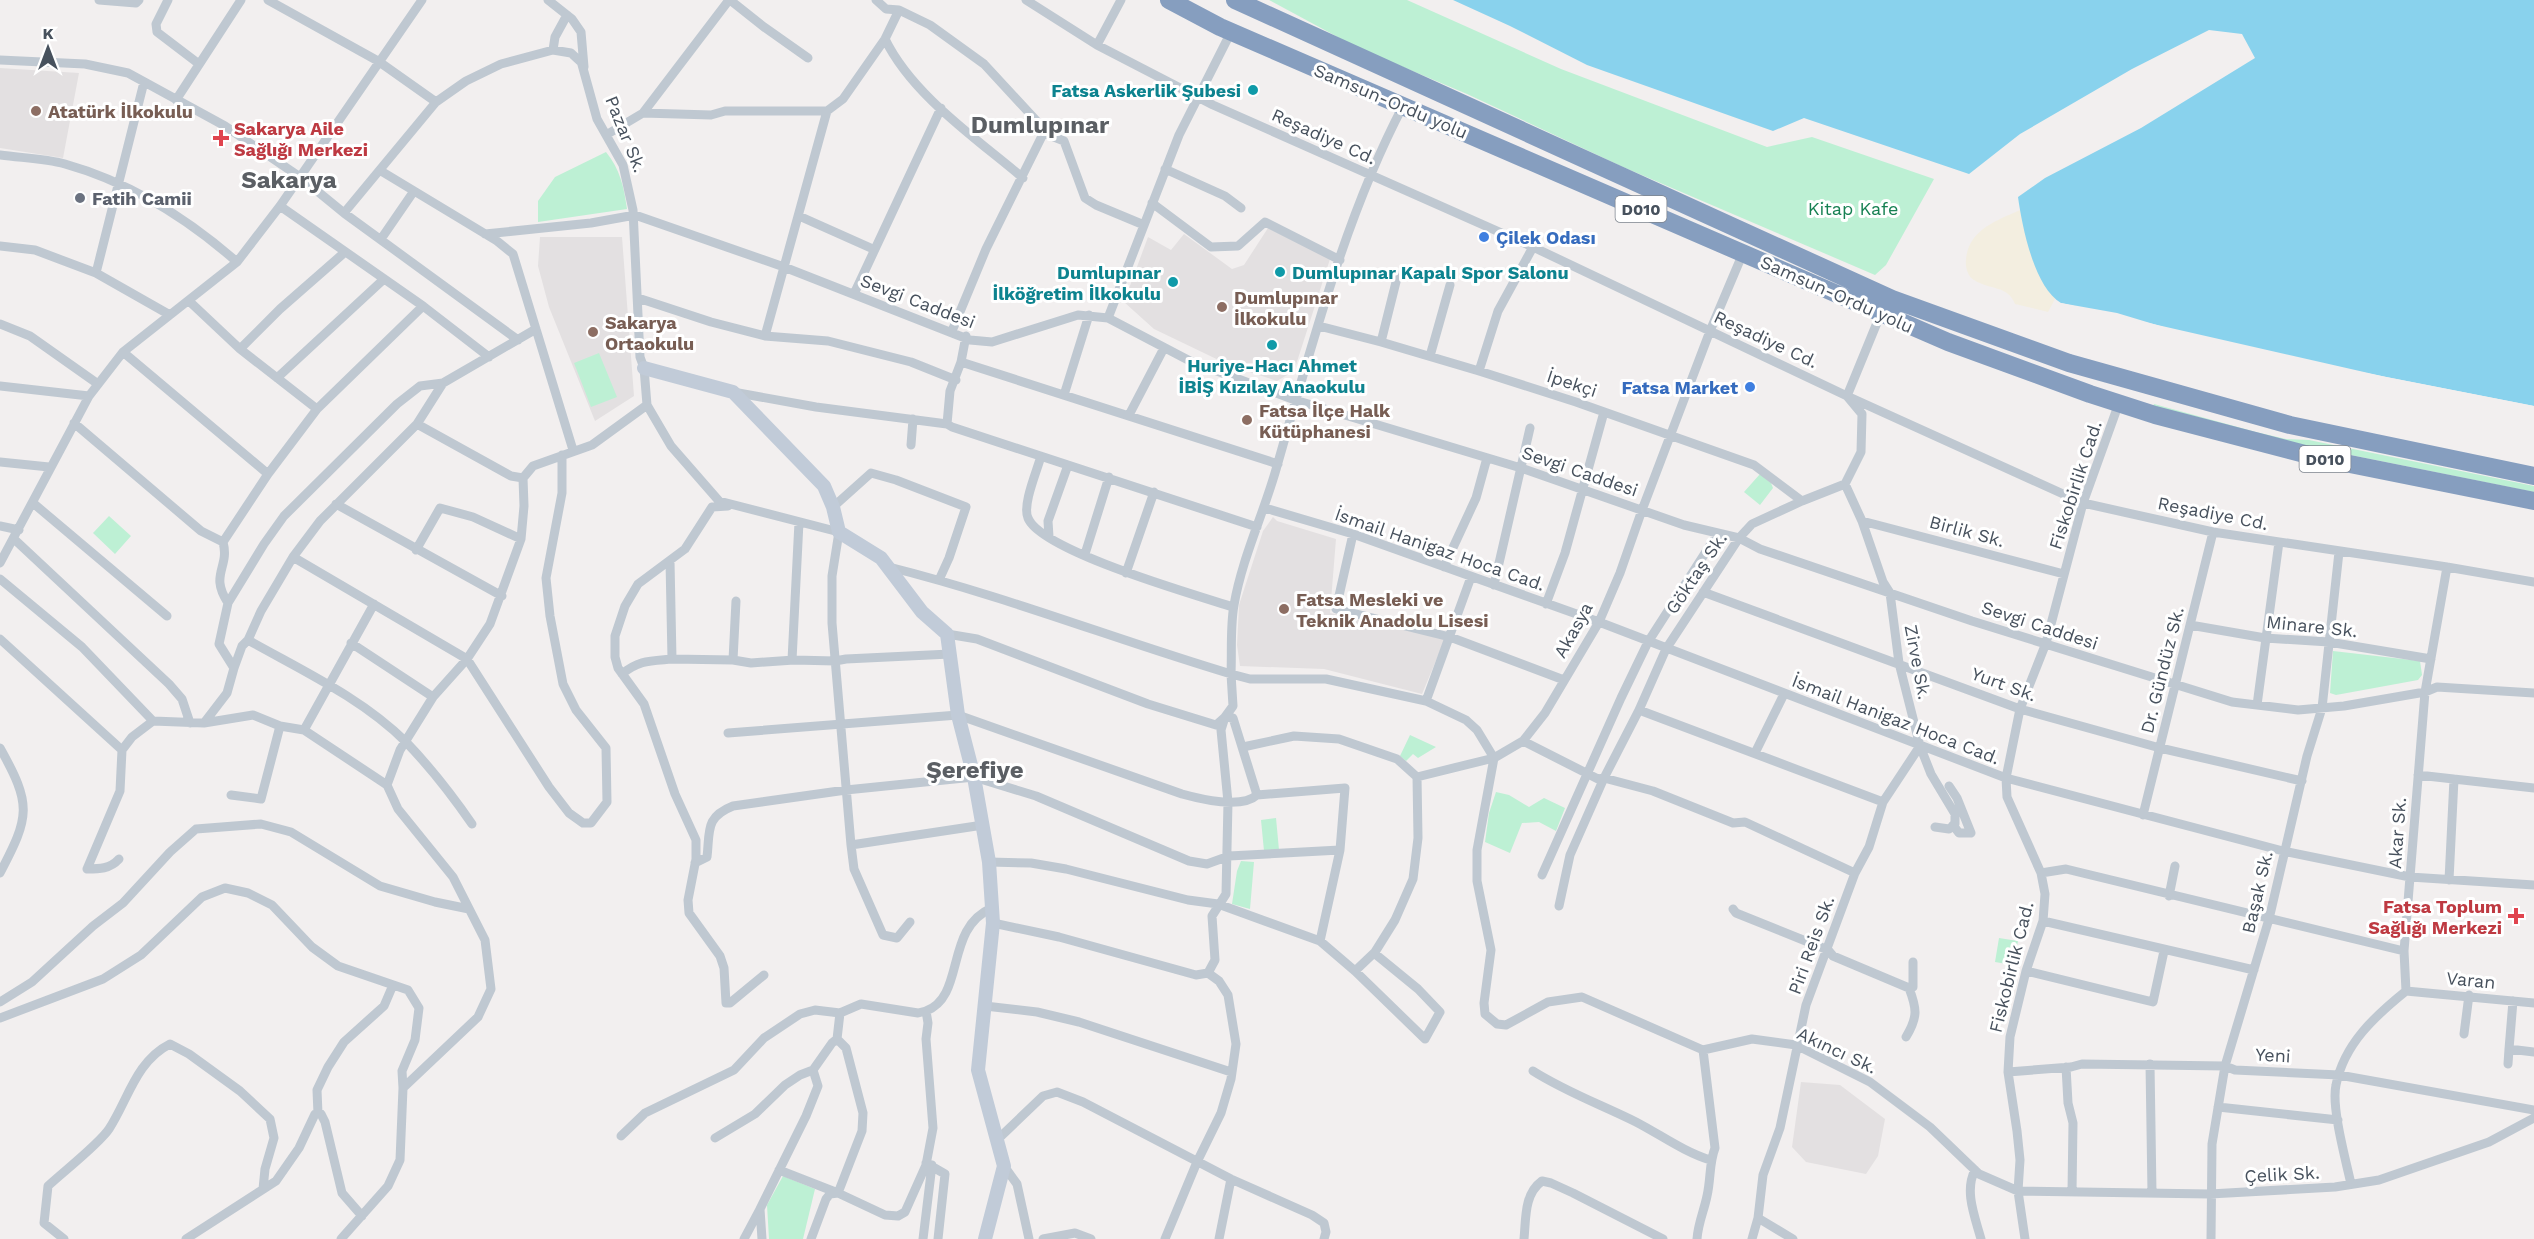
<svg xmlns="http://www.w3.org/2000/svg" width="2534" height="1239" viewBox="0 0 2534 1239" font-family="'Work Sans',sans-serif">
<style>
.education{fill:#e3e0e1}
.green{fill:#bdf0d4}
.sand{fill:#f3eee0}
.water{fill:#89d2ed}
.pier{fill:#f2efef}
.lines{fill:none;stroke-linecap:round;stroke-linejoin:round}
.street{stroke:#bfc8d1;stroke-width:9}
.secondary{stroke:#c1cbd8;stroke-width:14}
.highway{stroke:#869ebf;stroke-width:18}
.culture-dot{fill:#0f9aa8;stroke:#fff;stroke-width:2}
.education-dot{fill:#8d6e63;stroke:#fff;stroke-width:2}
.health-dot{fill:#e0444e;stroke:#fff;stroke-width:2}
.worship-dot{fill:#6b7280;stroke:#fff;stroke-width:2}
.shop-dot{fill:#3f7fe0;stroke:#fff;stroke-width:2}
.labels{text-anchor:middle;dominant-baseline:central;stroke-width:6;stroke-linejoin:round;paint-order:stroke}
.shield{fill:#fff;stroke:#7e858e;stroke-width:1.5}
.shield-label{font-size:16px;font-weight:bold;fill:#47515d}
.culture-label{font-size:18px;font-weight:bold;fill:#0d838f;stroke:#fff;text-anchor:end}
.street-label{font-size:18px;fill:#47515d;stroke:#fff}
.education-label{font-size:18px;font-weight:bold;fill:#785e54;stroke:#fff;text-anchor:start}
.health-label{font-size:18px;font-weight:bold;fill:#be3a42;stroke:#fff;text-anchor:start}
.worship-label{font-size:18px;font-weight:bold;fill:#5b616d;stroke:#fff;text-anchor:start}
.park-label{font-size:18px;fill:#168052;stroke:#fff}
.shop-label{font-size:18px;font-weight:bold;fill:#366cbe;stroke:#fff;text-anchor:start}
.district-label{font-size:24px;font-weight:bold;fill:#5b5f64;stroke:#fff}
</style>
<rect width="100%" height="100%" fill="#f2efef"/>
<path class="education" d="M0,68L79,73L63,158L0,148Z
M1268,228L1330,259L1294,371L1277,381L1231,366L1154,329L1124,302L1148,237L1171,250L1184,234L1232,269L1244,265Z
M540,237H622L634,396L595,421L549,307L538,266Z
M1273,517L1277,521L1336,539L1330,613L1445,639L1422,694L1324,669L1240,666L1237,645L1239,605L1263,531Z
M1801,1082L1840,1085L1885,1119L1878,1156L1866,1174L1806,1162L1792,1147Z"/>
<path class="green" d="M1269,0H1407L1561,69L1767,147L1812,137L1934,179L1886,265L1875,275L1623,167L1467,94L1358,48Z
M606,152C620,169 624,187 627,209L538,222V201L555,177Z
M599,353L617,397L591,407L574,363Z
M2154,404L2256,432L2286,439L2309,440L2534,486V492L2296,444L2153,406Z
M1760,474L1771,483L1773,488L1760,505L1744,492Z
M109,516L131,536L115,554L93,533Z
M2333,651L2420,661L2422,675L2418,680L2336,695L2330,693Z
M1410,735L1436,747L1418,758L1413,754L1406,761L1400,756Z
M1496,792L1509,795L1529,807L1544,798L1565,808L1556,831L1539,822L1522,823L1510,853L1485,842L1489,813Z
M1276,818L1279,850L1264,851L1261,820Z
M1241,861L1254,862L1250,909L1232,904L1237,871Z
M1999,938L2018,941L2013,965L1995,962Z
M783,1176L815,1189L803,1239H769L767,1205Z"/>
<path class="sand" d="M2020,210C2027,247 2035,267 2055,299L2048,312L2015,304C2008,285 1989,290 1974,280C1968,277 1965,267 1966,260C1968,230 1996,221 2020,210Z"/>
<path class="water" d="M1453,0H2534V406L2223,345L2117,313L2061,303C2034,287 2022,226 2018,197L2045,178L2141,128L2255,58L2242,34L2209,30L2132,69L2020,134L1969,174L1804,118L1773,131L1587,65L1510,26Z"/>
<path class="pier" d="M2061,303L2386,377L2534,406V409L2223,347L2116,316L2059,305Z"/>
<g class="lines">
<path class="street" d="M99,0L136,3L139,0
M168,0L156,24L157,32L199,64
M268,0L378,61L436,102
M548,0L572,19L581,32L584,67
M730,0L764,27L808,58
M876,0L886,9L899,10L930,25L984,64L1045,130L986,249L952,331
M1026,0L1097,45L1213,105L1533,247L1847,396L2083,503L2213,532L2447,567L2534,582
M885,39C912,95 977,139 1023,178
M1097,45L1121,0
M553,50L555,37L567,15
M0,60L85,64L128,73L225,126L300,177L344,213L518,340
M176,100L241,0
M643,113L711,115L725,111H827L843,99L885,39L899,10
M1044,133L1064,141L1085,198L1096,205L1144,225
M606,135L643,113L729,0
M0,155C21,158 44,158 65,164C129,182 187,218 237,262
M1165,169L1225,196L1241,208
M381,171L497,241L513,254L573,450
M1152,203L1211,247L1238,246L1265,222L1340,260
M280,206L423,306L489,357
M344,213L436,102L466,81L501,64L553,50L571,53L583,64
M799,216L873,249
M485,234L591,223L635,215L784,267L970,340L992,342L1078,315L1108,318L1190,361L1295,400L1521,468L1684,525L1739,538L1760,549L1972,621L2232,702L2298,710L2344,706L2425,692L2437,687L2534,693
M381,239L414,191
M0,246L35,250L96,273L170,315
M1743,253L1710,331L1642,510L1620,573L1599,622L1545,713L1523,741L1494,758L1477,850V881L1491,950L1484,1003L1485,1014L1497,1024L1506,1025L1548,1002L1582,997L1703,1050L1752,1039L1796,1045L1870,1082L1930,1127L1979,1174L2018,1191L2210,1194L2335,1187L2379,1180L2489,1142L2534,1118
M96,273L144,82
M854,294L941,108
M638,298L711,322L765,336L828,341L911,362L956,380
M189,301L240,349L317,409
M1108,318L1179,135L1231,32
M0,324L30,336L98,384
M1319,326L1381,342L1479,371L1576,402L1754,465L1802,501
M765,336L827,111
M1381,342L1398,274
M240,349L280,309L345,252
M123,352L268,474
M1430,356L1450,285
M961,362L1278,464
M1479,371L1498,311L1533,247
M277,378L384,279
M0,386L89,396
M733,392L816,407L947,424L952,427L1257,527
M1064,395L1089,315
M647,405L671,446L719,501L839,532L832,576V623L851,845L854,869L883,935L897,938L910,922
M1129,415L1164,348
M74,423L201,531L223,542
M417,424L511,476L523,478
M947,424L950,391L961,362L966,336
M911,445L913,419
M1041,456C1037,471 1022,505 1028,518C1041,551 1196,595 1233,607
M0,462L49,467
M1845,484L1862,521L1883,582L1890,593L1899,663L1920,746L1931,774L1955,814V824L1949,829L1935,827
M33,503L167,616
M336,504L502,596
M728,506L712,507L685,549L638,584L625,606L615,636V657L618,668L644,704L675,794L696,840V859L688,900L689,913L720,956L724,968L726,1003H730L764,975
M833,507L871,473L896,480L966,507L949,558L939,580
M1265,508L1353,534L1599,622L2006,778L2283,851L2410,877L2534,885
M1862,521L2064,574
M0,526L19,530
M1353,534L1336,609L1450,637L1564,680
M1049,537L1048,521L1068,465
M14,539L169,684L182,699L190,723
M416,550L440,508L473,517L521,539
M1085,554L1109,477
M293,557L467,659L549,787L569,813L583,823H591L607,802L606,748L576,710L563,684L550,616L546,578L562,493V455
M670,561L672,659L733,660L751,663L794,660L835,661L846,659L950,654
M0,563L89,396L123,352L237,262L280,206L422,0
M889,567C1005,596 1117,640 1231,674C1232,651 1230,627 1234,605C1242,558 1264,513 1277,466C1311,348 1346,214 1403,106
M1444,567L1476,498L1487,458
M1126,573L1154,492
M0,579L82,647L153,721
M1494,585L1530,428
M1703,592L2020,709L2160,748L2302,781
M228,603L264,544L284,516L397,404L420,386L443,383L536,329
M1546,604L1565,553L1604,412
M2190,625L2265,638L2329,642L2431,659
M947,634L977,639L1148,704L1216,725L1225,717L1233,718L1257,795
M0,639L122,750L120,791L87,869C99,869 110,869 119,859
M248,640C301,670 362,698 406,742C430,767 452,795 472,824
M351,643L433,697
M733,660L736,601
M792,660L799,522
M234,668L242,646L248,640L261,611L293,557L320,521L417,424L443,383
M622,674C639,660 650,661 672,659
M1426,701L1471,577
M2257,705L2279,542
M1639,710L1883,802
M204,723L227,693L234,668L219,644L228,603C209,574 230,568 223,542L268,474L317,409L423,306
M304,730L374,604
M728,733L958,715L1182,794C1200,799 1242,809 1257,795L1345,788L1340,850L1320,941
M1523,741L1598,779L1604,778L1653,791L1733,823L1745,822L1855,873
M1243,747L1294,736L1339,739L1397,759L1417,777L1418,838L1413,879L1395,920L1375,952L1355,971
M0,748C32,805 30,816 0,873
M122,750L132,737L153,721L204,723L253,715L280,726L304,730L387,785
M1755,753L1784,694
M2418,775L2534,788
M1949,786L1957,798L1971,833H1959L1953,825
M231,795L261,799L280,726
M2143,815L2213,532
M851,845L983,825
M989,862L1031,863L1066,869L1188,900L1218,904L1320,941L1355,971L1425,1039L1440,1012L1418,989L1374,953
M695,863L707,857C710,831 705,817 733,806L846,790L974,777L1036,796L1189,861L1207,864L1229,856L1340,850
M2041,873L2066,869L2404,951
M1542,875L1621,698L1648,642L1718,533
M2449,880L2454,779
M2169,896L2175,866
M1559,906L1570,855L1604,778L1639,710L1666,649L1739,538L1752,524L1802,501L1845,484L1861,452L1862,414L1847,396L1881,313
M1733,909L1736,913L1828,950L1833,956L1909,988L1913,987V962
M2043,921L2254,970
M993,923L1059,937L1196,975L1208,973L1219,981L1228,995L1236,1044L1231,1079L1221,1113L1197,1162L1165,1239
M2026,971L2153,1002L2164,951
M1208,973L1215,960L1212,916L1226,894L1228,802L1221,730L1225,717L1233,706L1231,674L1250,679H1326L1426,701L1466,720L1477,730L1494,758L1417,777
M2406,991L2534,1003
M0,1002L32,982L93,926L123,903L170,852L196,829L261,824L291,832L380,886L435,902L469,909
M985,1006L1037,1012L1079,1022L1231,1072
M926,1011C966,996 944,928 992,908
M0,1018L103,979L141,955L202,897L225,888L248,893L272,905L312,947L338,966L408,990L419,1008L415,1040L402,1071L403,1088
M2464,1034L2469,995
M1906,1037C1918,1017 1917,1009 1909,988
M2509,1049L2513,1001
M2150,1064L2152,1193
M2508,1064L2509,1049L2534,1052
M2066,1067L2068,1103L2073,1123L2072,1192
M1533,1071C1566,1092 1602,1105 1636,1122C1661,1135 1684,1152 1710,1160
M2008,1072L2071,1067L2082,1064L2225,1066L2235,1070L2339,1075L2534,1110
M2218,1107L2338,1120
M318,1114L317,1090L328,1067L344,1042L384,1006L393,985
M621,1136L645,1113L734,1070L764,1038L800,1014L815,1010L840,1013L861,1004L918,1013L926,1011L928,1023L926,1039L933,1128L926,1165L905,1212L898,1216L885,1215L838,1193L779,1170
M715,1138L755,1114L785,1085L800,1075L813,1070L832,1043L837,1039
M997,1140L1043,1096L1057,1092L1083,1102L1231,1179L1312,1215L1324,1223L1326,1232L1324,1239
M926,1163L945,1174L938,1239
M1004,1166L1017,1184L1029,1239
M1975,1170C1964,1191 1975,1217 1981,1239
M2351,1184C2346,1161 2331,1107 2336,1085C2344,1044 2375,1016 2406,991L2404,951L2425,692L2447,567
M838,1193L862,1131L863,1113L846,1048L837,1039L840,1013
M1758,1218L1793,1239
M64,1239L44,1223L48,1186C63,1172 99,1144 109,1129C128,1100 136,1061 170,1044L189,1054L240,1091L270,1119L274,1138L265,1169L263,1189
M186,1239L276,1181L299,1148L315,1114H321L325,1122L342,1193L362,1216
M341,1239L388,1186L400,1160L403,1088L478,1017L491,989L485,940L453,877L398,809L387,785L400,750L433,697L467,659L490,624L521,539L524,506L523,478L533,466L592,445L647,405L644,368L640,357L633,210L623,165L597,119L581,61
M744,1239L760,1209
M762,1239L760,1209L806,1116L818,1086L813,1070
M811,1239L826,1199L830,1194L838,1193
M923,1239L932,1165
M1043,1239L1075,1233L1091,1239
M1219,1239L1231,1179
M1524,1239C1526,1218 1524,1194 1542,1181L1551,1183L1573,1193L1663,1239
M1697,1239C1698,1223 1704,1211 1707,1196C1711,1179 1709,1163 1715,1148L1703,1050
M1752,1239L1758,1218L1763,1175L1780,1128L1806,1005L1855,873L1869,847L1883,802L1920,746
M2025,1239L2018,1191L2020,1160L2017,1131L2008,1072L2010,1037L2026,971L2043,921L2045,894L2041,873L2007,797L2006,778L2020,709L2046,643L2083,503L2119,403
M2211,1239L2212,1144L2225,1066L2269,919L2307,756L2322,708L2339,552"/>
<path class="secondary" d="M644,368L733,392L824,486L833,507L839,532L881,558L922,612L947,634L958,715L974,777L989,862L993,923L978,1070L1004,1166L985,1239"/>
<path class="highway" d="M1169,0L1220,27L1948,342L2090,394L2155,415L2320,458L2534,501
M1235,0L1892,299L2069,363L2290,425L2534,476"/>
</g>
<g class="culture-dot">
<circle cx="1253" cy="90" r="6"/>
<circle cx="1280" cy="272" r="6"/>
<circle cx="1173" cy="282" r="6"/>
<circle cx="1272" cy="345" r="6"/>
</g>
<g class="education-dot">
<circle cx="36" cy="111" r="6"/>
<circle cx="1222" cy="307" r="6"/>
<circle cx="593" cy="332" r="6"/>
<circle cx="1247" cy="420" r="6"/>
<circle cx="1284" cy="609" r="6"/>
</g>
<g class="health-dot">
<path d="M218 129h6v6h6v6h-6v6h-6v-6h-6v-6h6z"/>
<path d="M2513 907h6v6h6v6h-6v6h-6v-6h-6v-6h6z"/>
</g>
<circle class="worship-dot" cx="80" cy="198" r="6"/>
<g class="shop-dot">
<circle cx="1484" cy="237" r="6"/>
<circle cx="1750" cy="387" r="6"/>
</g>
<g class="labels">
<g class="shield">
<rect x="1615.5" y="196" width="51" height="26" rx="4.5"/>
<rect x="2299.5" y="446" width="51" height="26" rx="4.5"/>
</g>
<g class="shield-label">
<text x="1641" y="209">D010</text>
<text x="2325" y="459">D010</text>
</g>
<g class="culture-label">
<text x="1241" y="90">Fatsa Askerlik Şubesi</text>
<text x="1161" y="272">Dumlupınar<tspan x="1161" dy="21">İlköğretim İlkokulu</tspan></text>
<text x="1292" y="272" text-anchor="start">Dumlupınar Kapalı Spor Salonu</text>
<text x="1272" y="365" text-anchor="middle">Huriye-Hacı Ahmet<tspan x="1272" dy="21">İBİŞ Kızılay Anaokulu</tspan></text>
</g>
<g class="street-label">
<text transform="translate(1391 101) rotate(23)">Samsun-Ordu yolu</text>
<text transform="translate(626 134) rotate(68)">Pazar Sk.</text>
<text transform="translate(1324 136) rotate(24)">Reşadiye Cd.</text>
<text transform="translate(1837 294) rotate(24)">Samsun-Ordu yolu</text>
<text transform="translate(918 301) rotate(21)">Sevgi Caddesi</text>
<text transform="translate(1766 339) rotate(25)">Reşadiye Cd.</text>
<text transform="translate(1572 383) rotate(18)">İpekçi</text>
<text transform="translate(1580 471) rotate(19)">Sevgi Caddesi</text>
<text transform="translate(2075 485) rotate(-72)">Fiskobirlik Cad.</text>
<text transform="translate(2213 513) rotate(11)">Reşadiye Cd.</text>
<text transform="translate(1967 531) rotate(15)">Birlik Sk.</text>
<text transform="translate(1440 549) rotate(19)">İsmail Hanigaz Hoca Cad.</text>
<text transform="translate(1696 573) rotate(-56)">Göktaş Sk.</text>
<text transform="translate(2040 625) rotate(18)">Sevgi Caddesi</text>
<text transform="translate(2312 626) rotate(6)">Minare Sk.</text>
<text transform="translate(1573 630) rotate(-61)">Akasya</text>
<text transform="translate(1918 662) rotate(79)">Zirve Sk.</text>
<text transform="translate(2162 670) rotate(-76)">Dr. Gündüz Sk.</text>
<text transform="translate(2004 684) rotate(20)">Yurt Sk.</text>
<text transform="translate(1896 719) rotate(21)">İsmail Hanigaz Hoca Cad.</text>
<text transform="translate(2397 833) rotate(-86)">Akar Sk.</text>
<text transform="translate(2257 892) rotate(-77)">Başak Sk.</text>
<text transform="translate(1811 945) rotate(-70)">Piri Reis Sk.</text>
<text transform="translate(2011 967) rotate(-76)">Fiskobirlik Cad.</text>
<text transform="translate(2471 980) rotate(6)">Varan</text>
<text transform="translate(1837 1050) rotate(25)">Akıncı Sk.</text>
<text transform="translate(2273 1055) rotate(3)">Yeni</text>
<text transform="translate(2282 1174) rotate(-3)">Çelik Sk.</text>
</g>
<g class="education-label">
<text x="48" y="111">Atatürk İlkokulu</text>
<text x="1234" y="297">Dumlupınar<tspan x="1234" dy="21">İlkokulu</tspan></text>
<text x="605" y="322">Sakarya<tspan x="605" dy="21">Ortaokulu</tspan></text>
<text x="1259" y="410">Fatsa İlçe Halk<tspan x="1259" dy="21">Kütüphanesi</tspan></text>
<text x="1296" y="599">Fatsa Mesleki ve<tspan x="1296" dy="21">Teknik Anadolu Lisesi</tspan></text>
</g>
<g class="health-label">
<text x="234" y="128">Sakarya Aile<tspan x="234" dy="21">Sağlığı Merkezi</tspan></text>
<text x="2502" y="906" text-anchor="end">Fatsa Toplum<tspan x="2502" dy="21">Sağlığı Merkezi</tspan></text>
</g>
<g class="worship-label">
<text x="92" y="198">Fatih Camii</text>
</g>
<g class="park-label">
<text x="1853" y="208">Kitap Kafe</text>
</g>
<g class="shop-label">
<text x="1496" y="237">Çilek Odası</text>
<text x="1738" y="387" text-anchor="end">Fatsa Market</text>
</g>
<g class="district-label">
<text x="1040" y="125">Dumlupınar</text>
<text x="289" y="180">Sakarya</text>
<text x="975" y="770">Şerefiye</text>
</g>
</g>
<g transform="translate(48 48)" stroke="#ffffff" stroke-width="4.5" paint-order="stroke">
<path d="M0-4.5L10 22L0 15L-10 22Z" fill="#47515d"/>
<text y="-9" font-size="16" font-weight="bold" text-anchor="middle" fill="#47515d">K</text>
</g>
</svg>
